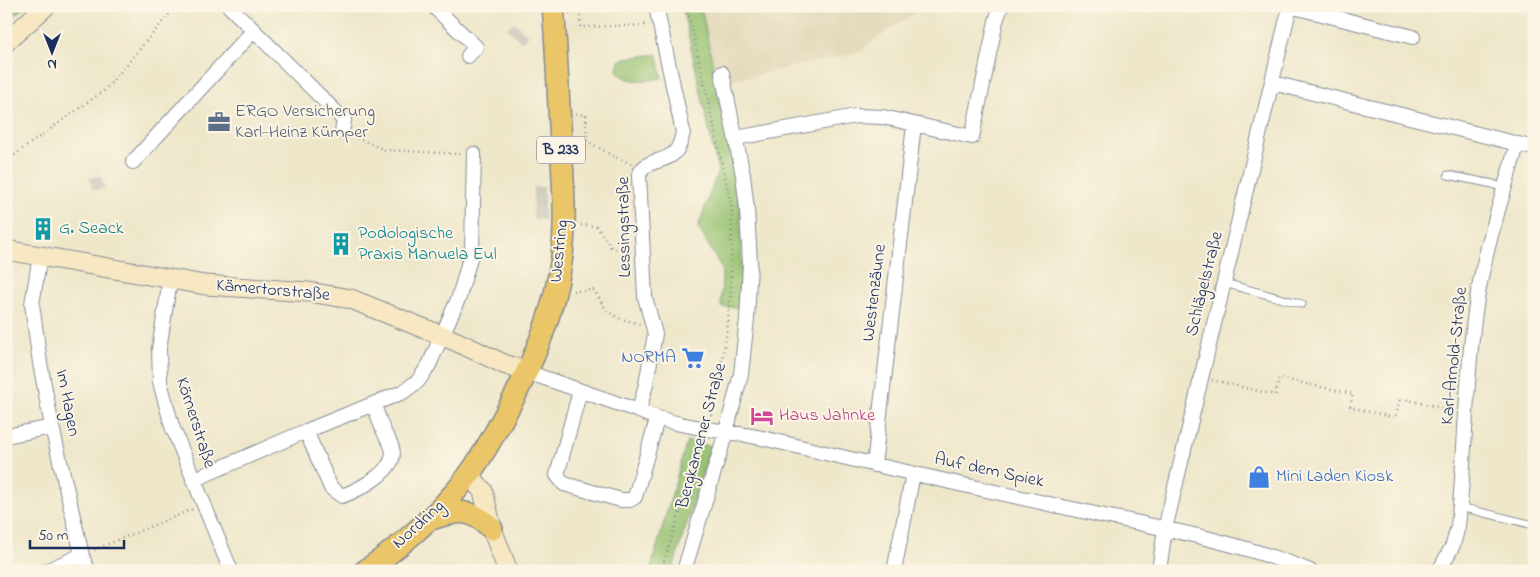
<svg xmlns="http://www.w3.org/2000/svg" width="1540" height="577" viewBox="0 0 1540 577" font-family="'Indie Flower',sans-serif">
<style>
.built{fill:#e1d8b8}
.industrial{fill:#c7c5b8}
.green{fill:#95c16f;stroke:#587866}
.lines{fill:none;stroke-linecap:round;stroke-linejoin:round}
.lane-casing{stroke:#848b94;stroke-width:9}
.street-casing{stroke:#848b94;stroke-width:16}
.secondary-casing{stroke:#848b94;stroke-width:21}
.primary-casing{stroke:#848b94;stroke-width:24}
.path{stroke:#848b94;stroke-width:2.5;stroke-dasharray:1 4;stroke-linecap:butt}
.lane{stroke:#fff;stroke-width:7}
.street{stroke:#fff;stroke-width:14}
.secondary{stroke:#f7e8c3;stroke-width:19}
.primary{stroke:#ebc669;stroke-width:21}
.labels{text-anchor:middle;dominant-baseline:central;stroke-width:4;stroke-linejoin:round;paint-order:stroke}
.shield{fill:#fcf5e5;stroke:#5e6a86;stroke-width:1}
.shield-label{font-size:16px;font-weight:bold;fill:#1b2f5e}
.service-label{font-size:18px;fill:#4e5e75;stroke:#fcf5e5;text-anchor:start}
.street-label{font-size:18px;fill:#1b2f5e;stroke:#fcf5e5}
.culture-label{font-size:18px;fill:#0d838f;stroke:#fcf5e5;text-anchor:start}
.shop-label{font-size:18px;fill:#366cbe;stroke:#fcf5e5;text-anchor:end}
.hotel-label{font-size:18px;fill:#b23c85;stroke:#fcf5e5;text-anchor:start}
</style>
<rect width="100%" height="100%" fill="#fcf5e5"/>
<filter id="ink" filterUnits="userSpaceOnUse"><feTurbulence type="fractalNoise" baseFrequency=".02" numOctaves="2"/><feDisplacementMap in="SourceGraphic" scale="10" xChannelSelector="R" yChannelSelector="G"/><feConvolveMatrix kernelMatrix="1 2 1 2 8 2 1 2 1" color-interpolation-filters="sRGB"/></filter>
<filter id="wash" filterUnits="userSpaceOnUse"><feTurbulence type="fractalNoise" baseFrequency=".0096" numOctaves="4" result="noise"/><feDisplacementMap in="SourceGraphic" scale="20" xChannelSelector="R" yChannelSelector="G"/><feGaussianBlur stdDeviation="1.12" result="paint"/><feColorMatrix in="noise" values="0 0 0 0 0 0 0 0 0 0 0 0 0 0 0 0 0 1.4 0 .05"/><feComposite in="paint" operator="in"/></filter>
<g filter="url(#wash)">
<rect width="100%" height="100%" fill="#eee7ca"/>
<path class="built" d="M700,6H925L863,48L864,51L717,84Z"/>
<path class="industrial" d="M514,22L528,35L521,42L507,28Z
M101,175L105,189L93,190L89,178Z
M533,187H544V220L533,219Z"/>
<path class="green" d="M6,6H26L6,23Z
M682,6H701L729,146L740,210L743,308L721,307L722,269L698,227L718,171Z
M658,54L662,78C645,80 630,85 617,71L619,62L625,58Z
M687,441L711,446L672,571H650Z"/>
</g>
<g filter="url(#ink)">
<g class="lines">
<defs>
<path id="lane" d="M1448,175L1493,184L1505,189
M1224,283L1302,304
M1460,507L1534,525"/>
<path id="street" d="M229,6L344,120L342,132
M433,6L476,47L468,56
M1290,6L1413,37
M1273,83L1534,148
M736,138L856,116L883,117L972,137L996,21L1001,6
M133,162L254,30
M40,256L32,304L40,363L52,427L82,555L88,571
M170,280L159,349L160,382L172,426L231,571
M527,372L639,411C683,430 726,429 771,440C878,466 984,490 1091,513C1165,529 1240,542 1310,571
M580,391L557,475L564,484L621,500H630L635,497L657,419
M639,411L646,384L655,334L645,297L639,175C647,156 668,165 678,148C680,144 682,137 683,132L656,6
M306,431L331,488L342,496C358,490 399,470 392,448C391,443 387,438 385,434C380,424 377,414 374,404
M6,436L52,427
M874,465L914,125
M193,480L306,431L403,392L418,381L429,365L459,297L472,251L474,154
M46,571L82,555
M684,571L726,432L741,374L747,319L750,263L747,209L743,175L722,73
M894,571L913,474
M1159,571L1165,529L1290,6
M1439,571L1453,545L1458,526C1465,461 1465,395 1473,329C1479,266 1500,205 1517,145"/>
<path id="secondary" d="M6,42L46,6
M6,250L205,285L309,292L351,299L455,341L504,364L527,372
M469,475L483,491L492,529L508,571"/>
<path id="primary" d="M428,520C457,511 469,506 492,529
M365,571C397,549 431,520 456,491C475,469 489,444 503,418C530,370 553,318 561,263C567,223 563,182 561,142C558,97 557,52 553,6"/>
</defs>
<use href="#lane" class="lane-casing"/>
<use href="#street" class="street-casing"/>
<use href="#secondary" class="secondary-casing"/>
<use href="#primary" class="primary-casing"/>
<path class="path" d="M687,6L732,208L731,288L727,332L711,418
M569,13L580,12V27L649,25
M576,114L586,115L587,141L615,157L632,164
M352,136L385,150L461,154
M6,161L106,89L176,6
M581,225L596,226L611,247L631,252
M573,291L594,290L607,311L621,319L640,324
M1212,380L1275,395L1279,378L1353,394L1350,407L1395,418L1400,398L1453,411
M682,502L692,497
M94,550L193,509
M661,571L703,440"/>
<use href="#lane" class="lane"/>
<use href="#street" class="street"/>
<use href="#secondary" class="secondary"/>
<use href="#primary" class="primary"/>
</g>
</g>
<defs>
<symbol id="office-bare" viewBox="-9 -9 18 18"><path d="M-6-3h4V-5.5h4V-3h4V5H-6ZM-1-4.5V-3h2v-1.5ZM-6 0V1H6V0Z" fill="#5c6f8a" stroke="#fcf5e5" stroke-width="2.5" paint-order="stroke"/></symbol>
<symbol id="building-bare" viewBox="-9 -9 18 18"><path d="M-4-6H4V6H1V3H-1V6H-4ZM-2.5-4.3h1.7v1.8h-1.7ZM.8-4.3h1.7v1.8H.8ZM-2.5-1h1.7V.8h-1.7ZM.8-1h1.7V.8H.8Z" fill="#0f9aa8" stroke="#fcf5e5" stroke-width="2.5" paint-order="stroke"/></symbol>
<symbol id="supermarket-bare" viewBox="-9 -9 18 18"><path d="M-6-5.5h2.5l.6 2H6L4.5 2H-2.5L-4.4-4H-6ZM-1.5 3.2a1.3 1.3 0 1 0 .1 0ZM3 3.2a1.3 1.3 0 1 0 .1 0Z" fill="#3f7fe0" stroke="#fcf5e5" stroke-width="2.5" paint-order="stroke"/></symbol>
<symbol id="hotel-bare" viewBox="-9 -9 18 18"><path d="M-6-4.5h1.5V1H6V5H4.5V3h-9V5H-6ZM-4 0a1.8 1.8 0 1 1 3.6 0ZM.5 0V-2.5h3Q6-2.5 6 0Z" fill="#d1479c" stroke="#fcf5e5" stroke-width="2.5" paint-order="stroke"/></symbol>
<symbol id="shop-bare" viewBox="-9 -9 18 18"><path d="M-5-2.5h2.3a2.7 3.5 0 0 1 5.4 0H5L5.5 6h-11ZM-1.5-2.5h3a1.5 2.3 0 0 0-3 0Z" fill="#3f7fe0" stroke="#fcf5e5" stroke-width="2.5" paint-order="stroke"/></symbol>
</defs>
<g fill-rule="evenodd">
<use href="#office-bare" x="203" y="106" width="32" height="32"/>
<use href="#building-bare" x="27" y="213" width="32" height="32"/>
<use href="#building-bare" x="325" y="228" width="32" height="32"/>
<use href="#supermarket-bare" x="677" y="342" width="32" height="32"/>
<use href="#hotel-bare" x="746" y="400" width="32" height="32"/>
<use href="#shop-bare" x="1243" y="461" width="32" height="32"/>
</g>
<g class="labels">
<rect class="shield" x="537" y="136.5" width="48" height="27" rx="4"/>
<g class="shield-label">
<text x="561" y="150">B 233</text>
</g>
<g class="service-label">
<text x="235" y="112">ERGO Versicherung<tspan x="235" dy="21">Karl-Heinz Kümper</tspan></text>
</g>
<g class="street-label">
<text transform="translate(625 227) rotate(-91)">Lessingstraße</text>
<text transform="translate(560 251) rotate(-84)">Westring</text>
<text transform="translate(1205 284) rotate(-76)">Schlägelstraße</text>
<text transform="translate(273 291) rotate(5)">Kämertorstraße</text>
<text transform="translate(875 293) rotate(-83)">Westenzäune</text>
<text transform="translate(1455 356) rotate(-84)">Karl-Arnold-Straße</text>
<text transform="translate(67 403) rotate(79)">Im Hagen</text>
<text transform="translate(195 423) rotate(72)">Körnerstraße</text>
<text transform="translate(702 436) rotate(-75)">Bergkamener Straße</text>
<text transform="translate(989 471) rotate(12)">Auf dem Spiek</text>
<text transform="translate(419 525) rotate(-42)">Nordring</text>
</g>
<g class="culture-label">
<text x="59" y="229">G. Seack</text>
<text x="358" y="234">Podologische<tspan x="358" dy="21">Praxis Manuela Eul</tspan></text>
</g>
<g class="shop-label">
<text x="676" y="358">NORMA</text>
<text x="1276" y="477" text-anchor="start">Mini Laden Kiosk</text>
</g>
<g class="hotel-label">
<text x="779" y="416">Haus Jahnke</text>
</g>
</g>
<rect width="1540" height="577" fill="none" stroke="#fcf5e5" stroke-width="25"/>
<g transform="translate(52 52) rotate(180)" stroke="#fcf5e5" stroke-width="4" paint-order="stroke">
<path d="M0-4L9 19L0 12L-9 19Z" fill="#1b2f5e"/>
<text y="-8" font-size="14" font-weight="bold" text-anchor="middle" fill="#1b2f5e">N</text>
</g>
<path d="M30 540v8h94v-8" fill="none" stroke="#1b2f5e" stroke-width="2.5"/>
<text x="38" y="540" font-size="15" fill="#1b2f5e" stroke="#fcf5e5" stroke-width="4" paint-order="stroke">50 m</text>
</svg>
